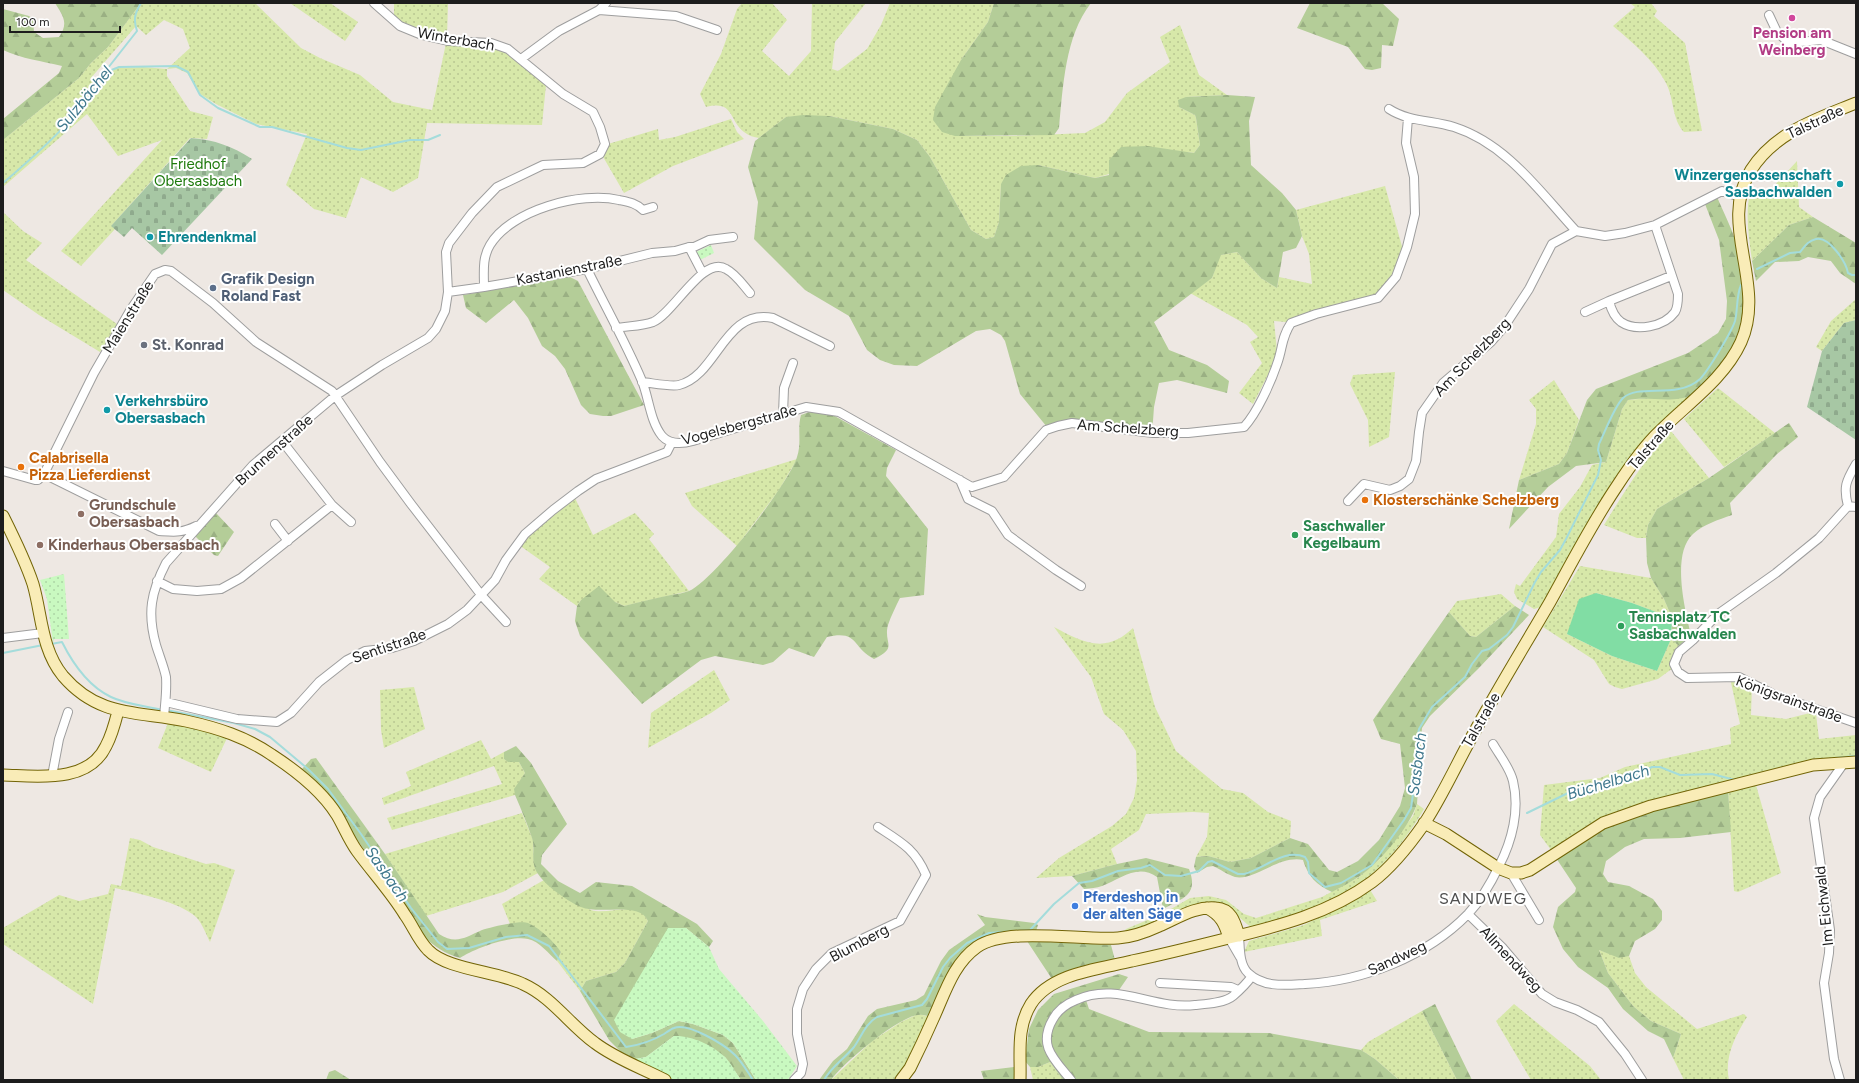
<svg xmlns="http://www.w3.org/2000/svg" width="1859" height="1083" viewBox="0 0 1859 1083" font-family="Figtree,sans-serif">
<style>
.grass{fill:url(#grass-dots);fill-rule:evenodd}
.forest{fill:url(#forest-firs)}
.cemetery{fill:url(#cemetery-stones)}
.park{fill:url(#park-dots)}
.pitch{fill:#81dda4}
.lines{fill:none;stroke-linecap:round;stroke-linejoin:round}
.stream{stroke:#a4dcdb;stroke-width:2}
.street-casing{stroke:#9e9e9e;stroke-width:10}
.secondary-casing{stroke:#726406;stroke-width:13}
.street{stroke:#fff;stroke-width:8}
.secondary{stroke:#f9ecb7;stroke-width:11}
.hotel-dot{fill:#d1479c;stroke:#fff;stroke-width:1.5}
.culture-dot{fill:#0f9aa8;stroke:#fff;stroke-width:1.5}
.service-dot{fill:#5c6f8a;stroke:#fff;stroke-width:1.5}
.worship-dot{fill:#6b7280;stroke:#fff;stroke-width:1.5}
.food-dot{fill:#e8710a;stroke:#fff;stroke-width:1.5}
.education-dot{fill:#8d6e63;stroke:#fff;stroke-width:1.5}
.leisure-dot{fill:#2e9e5b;stroke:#fff;stroke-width:1.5}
.shop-dot{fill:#3f7fe0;stroke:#fff;stroke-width:1.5}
.labels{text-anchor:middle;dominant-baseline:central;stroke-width:4;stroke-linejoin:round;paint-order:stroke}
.hotel-label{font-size:15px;font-weight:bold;fill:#b23c85;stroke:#fff}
.street-label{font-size:15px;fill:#1d1d1d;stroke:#fff}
.park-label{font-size:15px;fill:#1e7a0d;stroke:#fff}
.culture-label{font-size:15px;font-weight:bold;fill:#0d838f;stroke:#fff;text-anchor:start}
.service-label{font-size:15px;font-weight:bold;fill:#4e5e75;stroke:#fff;text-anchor:start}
.worship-label{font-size:15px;font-weight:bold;fill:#5b616d;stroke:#fff;text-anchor:start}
.food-label{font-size:15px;font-weight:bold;fill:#c56008;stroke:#fff;text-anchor:start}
.education-label{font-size:15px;font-weight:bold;fill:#785e54;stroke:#fff;text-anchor:start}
.leisure-label{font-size:15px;font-weight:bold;fill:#27864d;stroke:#fff;text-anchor:start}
.shop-label{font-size:15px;font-weight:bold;fill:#366cbe;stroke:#fff;text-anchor:start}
.water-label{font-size:16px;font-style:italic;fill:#3f788d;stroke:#fff}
.neighbourhood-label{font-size:16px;letter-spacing:1px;fill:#505050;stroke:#fff}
</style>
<defs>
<pattern id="grass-dots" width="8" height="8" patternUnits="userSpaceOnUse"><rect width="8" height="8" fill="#d7e8a9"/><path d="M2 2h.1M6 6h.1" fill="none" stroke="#b8c791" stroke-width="1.8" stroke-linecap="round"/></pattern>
<pattern id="forest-firs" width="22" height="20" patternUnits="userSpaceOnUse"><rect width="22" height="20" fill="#b4cd98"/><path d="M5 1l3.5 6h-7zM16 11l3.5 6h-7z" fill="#9ab083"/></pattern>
<pattern id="cemetery-stones" width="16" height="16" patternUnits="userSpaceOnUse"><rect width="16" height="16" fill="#a7c7a4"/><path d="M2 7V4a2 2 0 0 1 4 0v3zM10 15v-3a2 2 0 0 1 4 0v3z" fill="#8faa8d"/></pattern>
<pattern id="park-dots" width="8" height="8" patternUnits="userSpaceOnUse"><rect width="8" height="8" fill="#c9f9c0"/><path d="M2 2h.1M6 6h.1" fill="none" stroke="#acd5a5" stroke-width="1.8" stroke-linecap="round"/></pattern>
</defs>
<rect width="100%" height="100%" fill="#eee8e3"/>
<path class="grass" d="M141,3H255L301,48L320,58L360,75L393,102L432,110L446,43H476L506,51L546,85L542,125L427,123L418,178L393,192L361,177L346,218L314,209L286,185L307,134L256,124L216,104L200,94L187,73L176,68L167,69V76L190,111L213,117L207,139L190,138L112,225L115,229L81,266L61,251L162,140L118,156L87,114L3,187V140L79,78L91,63L108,47ZM164,20L183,29L190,48L167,69L143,67L117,68L94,83L90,79L136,26L146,35Z
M290,3H330L358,22L345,41Z
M394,3H448L447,38L412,29L394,18Z
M742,3H772L787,20L762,51L789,76L811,51L812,3H866L835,42L832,69L838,71L867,49L881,25L890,3H994L988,22L961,60L956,136H1013L1085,133L1105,122L1127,93L1170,62L1160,37L1180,25L1199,75L1227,95L1186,97L1179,107L1195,115L1196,118L1200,145L1194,153L1187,152L1095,178L1038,165L1001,184L999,222L994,237L986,239L971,230L930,157L917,140L893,129L829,116L786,117L759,138C754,137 749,136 744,132C728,119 734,100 706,107L700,94L721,54L737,9Z
M1630,3H1651L1657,11L1654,16L1685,43L1702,131L1684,132C1672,120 1674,98 1666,83C1653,59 1633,43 1613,26L1635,7Z
M731,119L737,132L744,139L673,166L624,193L602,155L608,144L658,129L659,140L675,137Z
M1797,161L1799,207L1813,217L1789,225L1752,261C1749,237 1745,216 1750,192L1763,198Z
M1385,186L1403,250L1393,274L1381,290L1370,298L1317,311L1286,322L1274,321L1277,351L1272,367L1253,404L1239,393L1262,363L1250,342L1258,337L1247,325L1190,293L1212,278L1220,255L1237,252L1261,278L1277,288L1279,277L1312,284L1309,254L1302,236L1296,210Z
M3,212L23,231L42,243L26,260L117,324L100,352L39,315L3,290Z
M1856,295V320L1844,323L1822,351L1816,347L1831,321L1856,299Z
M1395,372L1389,437L1369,447L1368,420L1350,384L1353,375Z
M1554,380L1579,420L1567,453L1559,464L1519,480L1536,424V409L1529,400Z
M1718,388L1775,433L1724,467L1684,419Z
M1693,394L1636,450L1619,472L1590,519L1541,607L1534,609L1517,599L1514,592L1516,584L1520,586L1556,537L1559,514L1580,487L1592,465L1606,462L1622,409L1628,400Z
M1671,431L1709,478L1657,509L1648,525L1646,538H1637L1604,525C1624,492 1644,460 1671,431Z
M797,459L779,490L737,546L692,506L685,493Z
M574,496L593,535L635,513L654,534L649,539L689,591L624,606L615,602L581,600L577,606L539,579L550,567L519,545L533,530Z
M1580,566L1651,578L1664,599L1672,618L1632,603L1596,593L1567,634L1612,656L1657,671L1671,639L1679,646L1672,658L1673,668L1658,679L1622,689L1615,687L1609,684L1594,660L1543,627Z
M1501,594L1515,606L1476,637L1470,636L1449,612L1457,601Z
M1054,627C1073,637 1096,651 1118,639C1123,637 1128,632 1133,628L1155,707L1176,751L1222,789L1243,793L1268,812L1291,821L1290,838L1251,858L1230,862L1208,856L1196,857L1207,837L1209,813L1193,812L1146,814L1139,830L1111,849L1117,864L1072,876L1036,878L1059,858L1112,826L1126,814L1134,798L1137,780L1136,751L1123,730L1104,714L1091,677Z
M714,670L730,700L711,713L648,748L651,713Z
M1730,678L1752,685L1751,715L1786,719L1810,713L1816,714L1819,739L1856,735V759L1656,800L1606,816L1588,825L1551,850L1540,835L1544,785L1600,778L1625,767L1731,744L1730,728L1740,724Z
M414,687L425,729L384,748L381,730L380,690Z
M168,723L228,736L211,772L158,748Z
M481,740L491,759L504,752V759L509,762H519L525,773L515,789V795L392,830L387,818L502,784L494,766L384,805L382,798L411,786L406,772Z
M1756,785L1781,873L1738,892L1734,891L1728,791Z
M1417,804L1424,809C1381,882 1333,910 1251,927C1240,919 1231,908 1218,904C1198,896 1173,917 1155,925C1145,929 1133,931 1122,934L1126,929L1164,913L1190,898L1209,896L1226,900L1244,914L1256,918L1322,897L1359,877L1380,859L1413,816Z
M522,813L533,840L534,865L538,873L503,892L426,916L385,854Z
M130,838L140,840L153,847L206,864L214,863L235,870L210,942C206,934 202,923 196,917C180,902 137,893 115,888L93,1004L3,944V928L59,895L79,901L108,894L111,884L121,886Z
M544,880C556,893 574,903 591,910C608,916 639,899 648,921L625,963L616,972L586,981L580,991L557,961L561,952L527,923L510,924L502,904Z
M1369,888L1377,901L1320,920L1322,936L1244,952L1249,941L1304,925L1336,909Z
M1599,950L1619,957L1629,956L1635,973L1646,987L1697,1029L1744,1014L1747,1017C1735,1036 1724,1058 1729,1080H1684L1673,1058L1681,1034L1651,1021L1633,1006L1608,973Z
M1514,1004L1590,1066L1601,1080H1531L1496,1021Z
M1422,1011L1457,1080H1399L1375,1059L1361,1050L1368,1042Z
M918,1014L931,1017L901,1076L896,1080H831L872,1041L901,1022Z
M1050,1062L1063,1080H1033L1030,1067H1038Z"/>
<path class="forest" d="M55,3H141L108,47L91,63L79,78L3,140V119L59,73L62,66C42,61 22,59 3,50V9L29,16L33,19L34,32L43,38L59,37C69,23 63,16 55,3Z
M994,3H1091C1065,36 1063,87 1059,128L1054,135L955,136L942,132L933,120L935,107L961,60L988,22Z
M1310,3H1382L1399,19L1393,46L1382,45L1381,68L1372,70L1365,69L1348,47L1297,28Z
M1227,95L1255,97L1249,121L1251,165L1282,193L1296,210L1302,236L1296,248L1283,252L1277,288L1261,278L1237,252L1221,255L1212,278L1154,322L1169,350L1207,365L1229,381L1227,393L1177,380L1159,383L1154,407L1152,435L1068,420L1047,427L1020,394L1005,341L1001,335L990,329L976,331L917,366L894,365L880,360L867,350L849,316L805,290L754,239L758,202L748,167L755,141L786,117L803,115L829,116L893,129L917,140L930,157L971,230L986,239L994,237L999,222L1001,184L1006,175L1021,166L1038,165L1095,178L1109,175V160L1121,147L1147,146L1194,153L1200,145L1196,118L1195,115L1179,107L1178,100L1186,97Z
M1717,197C1723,211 1730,225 1735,239C1750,283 1748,343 1712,376C1706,382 1699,391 1692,395C1673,404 1649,396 1628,400L1622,409L1606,462L1576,466L1548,487L1509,529L1519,480L1559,464L1567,453L1587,400L1596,389L1688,353L1718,333L1726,319L1727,301L1719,240L1705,204Z
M1813,217L1856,243V284L1840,273L1831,261L1808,257L1799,261L1775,262L1756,281L1752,261L1789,225Z
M570,277L578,281L644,405L611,416H603L590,414L581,405L565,369L555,356L542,346L528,318L514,300L486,323L466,308L463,295Z
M812,411L831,414L896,450L887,468L886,476L928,529L924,595L900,598C896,606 891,616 888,625C883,644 899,647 874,659C851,647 859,630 827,637L814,657L789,648L773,662L763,665L715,656L701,660L642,704L580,636L575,621L577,606L581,600L599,586L615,602L624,606C640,602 655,598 671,595C677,594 684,593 689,591C715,579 788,485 797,457C802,443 797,429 801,415Z
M1789,423L1798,437L1777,454L1730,503L1732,515C1718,520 1704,524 1693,534C1671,554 1685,610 1691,635L1679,646L1671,639L1672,618L1664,599L1651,578L1647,563L1646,538L1648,525L1657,509L1709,478Z
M216,513L234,532L218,556L214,555L195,536Z
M1515,606L1529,615L1478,669L1430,716L1422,728L1417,804C1408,829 1381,861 1360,876C1351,882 1341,887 1332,892C1316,885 1308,876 1303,860C1279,855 1254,881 1235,877C1228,875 1220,869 1213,866L1207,867L1197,873L1194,867L1196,857L1208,856L1230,862L1251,858L1290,838L1308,844L1329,870L1337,872L1358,861L1379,840L1400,806L1405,788L1400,744L1381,739L1373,720L1449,612L1470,636L1476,637Z
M516,746L531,763L567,824L542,855L541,864L558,881L580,893L596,882L632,886L697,924L713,941L709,947L686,928L632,1039L652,1033L679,1021L693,1024L723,1035L733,1043L756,1080H741L725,1057L674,1036L646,1057L635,1059L621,1052L609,1040L580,991L586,981L616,972L625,963L648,921C640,901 600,915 581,907C567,901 537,881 534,865C532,856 535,847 532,838C527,823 521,809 515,795L514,789L525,773L519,762H508L504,759V752Z
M316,758L385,854L439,934C456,945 466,937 482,930C491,927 520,920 528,923C541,929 553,941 561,952L557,961C549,954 539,941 528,939C510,935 474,949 460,958C445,954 434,946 423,936L328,797L303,772L302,769L311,759Z
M1728,791L1731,832L1680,838L1644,839L1625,847L1606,861L1603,874L1608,882L1629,886L1653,899L1662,911V920L1655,929L1635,941L1629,956L1619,958L1599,950L1608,973L1633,1006L1651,1021L1681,1034L1673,1058L1664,1039L1648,1031L1623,1009L1608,988L1578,967L1563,949L1553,927L1558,907L1575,892L1576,888L1556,858C1568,850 1579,841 1592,834C1633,811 1682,802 1728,791Z
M1146,858L1189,869C1199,895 1183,898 1163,909L1157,877C1138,863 1120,879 1102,886C1097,888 1090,888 1084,889L1072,876L1117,864Z
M977,914L985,917L1034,923L1038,925L1036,931L964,952L931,1017C927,1016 922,1014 918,1015C898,1017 843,1063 831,1080H819L833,1061L847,1049L868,1016L877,1009L916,1000L924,995L941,961L949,950L985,925Z
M1027,941L1111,945L1115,960L1052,979Z
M1119,974L1128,977L1119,990L1084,994L1089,1009L1149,1032L1269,1033L1361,1050L1375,1059L1399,1080H1063L1050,1062L1038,1067H1030L1025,1061L1029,1029L1038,1010L1054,994Z
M1435,1004L1472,1080H1457L1422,1011Z
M1014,1067V1080H984L981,1071Z
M335,1070L351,1080H326L329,1072Z"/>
<path class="cemetery" d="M191,138C215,140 232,146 252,159L162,255L132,228L124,237L111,226Z
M1856,320V440L1807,407L1822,351L1844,323Z"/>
<path class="park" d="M711,245L714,253L700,260L694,253Z
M64,574L69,639H54L53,643L47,599L40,580Z
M668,928H686L709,947L719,969L763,1021L797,1066L788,1080H756L733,1043L723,1035L693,1024L679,1021L652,1033L632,1039L620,1032L614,1020Z
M674,1036C690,1035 713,1045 725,1057C731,1063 736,1073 741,1080H673L635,1059L646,1057Z"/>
<path class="pitch" d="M1596,593L1632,603L1672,618L1671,639L1657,671L1612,656L1567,634L1579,599Z"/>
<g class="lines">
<path class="stream" d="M104,73L119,67L176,66L188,72L200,95L218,108L260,127H272L347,148L361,150L410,140H428L440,135
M3,183C37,154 84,113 104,73L137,31C133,19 135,13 141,3
M1757,269L1790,253L1800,252C1805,246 1808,241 1816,239C1829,236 1846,262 1848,273L1852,275H1856
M51,644L62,642C73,664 88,686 111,697C125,704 145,706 162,710
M3,653L43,645
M166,710L234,723L255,729L270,737L308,769L328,789L361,834L411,908L438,942L447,949L469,948L506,937L527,935L549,946L626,1047C640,1045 652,1041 664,1034C667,1032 671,1029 674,1028C688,1022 725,1045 735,1055C742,1062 747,1071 753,1080
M1835,758L1856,756
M1527,813L1568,793L1583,787L1634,776L1652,767H1660L1680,775L1712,774L1735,780
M824,1080C832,1066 844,1059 854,1047C862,1036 865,1024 877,1017L922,1005L927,999L943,967L950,958L967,943L989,933L1030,930L1054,904L1079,883L1092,881L1118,871L1141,868L1150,865L1165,875L1181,876L1199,871L1208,862L1212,861L1238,874H1244C1264,869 1284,848 1305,857L1308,862L1309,873L1325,887L1341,883L1372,865L1404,820L1411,808L1414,787L1417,781L1418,769L1416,761L1418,755L1417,740L1419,729L1432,707L1465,677L1472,664L1482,651L1489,649L1507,635L1513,627L1535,582L1541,572L1560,550L1566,539L1598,475L1601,460L1598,450L1599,444C1605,432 1614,407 1623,398C1639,383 1677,400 1700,379C1708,371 1732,331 1735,321C1738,309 1736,297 1741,285"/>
<defs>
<path id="street" d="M599,10L676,16L717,30
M1769,15L1777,32L1789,43L1821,40L1856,54
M521,59L559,31L599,10L606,3
M1389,109C1409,122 1432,120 1454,127C1507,144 1540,192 1576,231
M1655,225L1678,294C1678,300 1678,307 1675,312C1664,327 1636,332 1621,322C1614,317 1611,309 1609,301L1671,276
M689,247H694L709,240L733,237
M587,269C605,306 626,343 642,381C649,398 650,421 662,436C670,445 682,444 693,441L806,407L839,412L972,487L1004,477L1046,430L1058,426L1072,423L1153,433H1188L1244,427C1257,413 1271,382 1277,364C1283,348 1281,338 1291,323L1316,314L1378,298L1396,277L1407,247L1415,214L1414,177L1406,143L1408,118
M484,287C484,273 482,258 490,245C511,210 581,191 619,200C629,202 636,203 643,210L653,207
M448,292L484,287L587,269L652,253L675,251L689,247L702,272
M1585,312L1609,301
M616,328C627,326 643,326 653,322C674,313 703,255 726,269C736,274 743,285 750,293
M642,382C652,383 671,387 679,385C718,375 724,308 773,318L830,346
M783,414L784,388L793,363
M3,471L35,480H38L44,474L94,373L131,309L155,274L165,270L171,271L213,303L256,342L332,391L380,462L411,504L482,596L506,622
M44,474L159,531C175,532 182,533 196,526
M960,480L968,499L992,511L1008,535L1056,570L1081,586
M1348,501L1364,484L1390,490L1400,486L1409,479L1416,461L1419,432L1422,413L1443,383L1491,342L1504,327L1529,289L1552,244L1576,231L1605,236L1625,233L1655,225L1722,191L1740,197
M332,505L351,522
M1848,506L1819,538L1776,573L1718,614L1693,640L1679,652L1674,664L1678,672L1687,678L1739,677L1775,695L1856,723
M1848,506C1843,487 1846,481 1856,464
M1848,506L1856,507
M275,524L288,541
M157,581L173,589L197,591L221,589L241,578L332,505L282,441
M3,638L43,633
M166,702L237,719L277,722L291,713L319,682L347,660L365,651L392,648L414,641L448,624L467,610L495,580L506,560L525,534L553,510L578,491L596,479L667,452L672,442
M164,717C165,704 167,691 166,677C164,667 159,655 156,645C147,613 151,592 166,563L253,465L335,396L382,365L428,338L436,329L445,311L448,292L446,252L449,243L472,213L497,187L543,165L583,163L600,154L605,144L600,127L593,112L563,94L508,49L491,43L448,41L422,35L400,26L374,3
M52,776L59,739L68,712
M1511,873L1539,920
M1468,914L1502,947L1542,994L1555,1002L1577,1010L1599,1022L1625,1054L1642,1080
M1239,936C1240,948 1239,964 1248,973C1264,988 1286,985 1305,984C1364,981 1426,957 1468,914C1481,900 1491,883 1499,866C1512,841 1520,810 1513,781C1510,768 1500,756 1493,744
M1229,938L1240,957
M1160,983L1231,987L1238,990
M794,1080L801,1073L803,1064L797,1034V1009L803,989L816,969L832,953L900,921L926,875C915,849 901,842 878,827
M1071,1080C1055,1060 1037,1046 1053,1019C1058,1010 1066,1004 1076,1000C1117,981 1153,1010 1195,1005C1206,1004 1225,1003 1233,996C1240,990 1247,983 1252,976
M1840,1080L1834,1059L1824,983L1829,953L1830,930L1814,818L1820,797L1844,763"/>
<path id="secondary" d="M3,516C14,538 25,560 33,584C42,615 41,649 63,676C99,718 138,711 186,721C218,728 246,737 272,755C295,770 322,791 337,815C344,827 349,840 357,851C373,873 391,892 405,915C413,926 418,940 428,950C447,970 497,971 523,984C552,997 570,1025 595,1043C616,1059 642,1068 665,1080
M3,775C37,776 88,784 106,746C112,735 115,723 118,711
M1424,823L1446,834L1498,868L1511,873H1521L1530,870L1603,823L1651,806L1813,765L1856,762
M1207,908C1221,915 1225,924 1229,938
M901,1080L910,1068C918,1052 926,1035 933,1019C945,993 953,964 977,947C1008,926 1081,941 1118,938C1132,937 1146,932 1159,926C1178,918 1195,906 1216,908C1232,909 1235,923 1239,936
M1020,1080C1021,1054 1016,1028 1031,1004C1051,973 1099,969 1132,961C1165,954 1197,946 1229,938C1279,926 1330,913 1372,882C1392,867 1410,844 1424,824C1443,795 1458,761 1475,731C1499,687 1525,645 1550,602C1571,564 1592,523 1617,486C1630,466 1643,447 1660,431C1688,403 1724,379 1741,342C1767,283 1717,225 1751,170C1775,132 1817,119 1856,103"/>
</defs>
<use href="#street" class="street-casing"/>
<use href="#secondary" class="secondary-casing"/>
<use href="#street" class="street"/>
<use href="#secondary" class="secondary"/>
</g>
<circle class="hotel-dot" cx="1792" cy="18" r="4"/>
<g class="culture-dot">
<circle cx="1840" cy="184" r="4"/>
<circle cx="150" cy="237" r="4"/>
<circle cx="107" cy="410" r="4"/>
</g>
<circle class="service-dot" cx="213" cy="288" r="4"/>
<circle class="worship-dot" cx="144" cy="345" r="4"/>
<g class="food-dot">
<circle cx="21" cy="467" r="4"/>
<circle cx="1365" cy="500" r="4"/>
</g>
<g class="education-dot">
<circle cx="81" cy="514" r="4"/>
<circle cx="40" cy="545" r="4"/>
</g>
<g class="leisure-dot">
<circle cx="1295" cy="535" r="4"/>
<circle cx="1621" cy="626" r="4"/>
</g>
<circle class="shop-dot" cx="1075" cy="906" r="4"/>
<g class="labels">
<g class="hotel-label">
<text x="1792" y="33">Pension am<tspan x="1792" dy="17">Weinberg</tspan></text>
</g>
<g class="street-label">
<text transform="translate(456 39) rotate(10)">Winterbach</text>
<text transform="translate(1815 122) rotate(-25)">Talstraße</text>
<text transform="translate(569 270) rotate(-11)">Kastanienstraße</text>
<text transform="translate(128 317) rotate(-58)">Maienstraße</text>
<text transform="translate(1472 357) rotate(-46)">Am Schelzberg</text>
<text transform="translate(739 425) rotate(-15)">Vogelsbergstraße</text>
<text transform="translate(1128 428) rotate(4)">Am Schelzberg</text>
<text transform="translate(1651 445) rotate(-49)">Talstraße</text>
<text transform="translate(274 450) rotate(-42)">Brunnenstraße</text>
<text transform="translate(389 646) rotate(-19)">Sentistraße</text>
<text transform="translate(1789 699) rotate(20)">Königsrainstraße</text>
<text transform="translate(1481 720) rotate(-60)">Talstraße</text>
<text transform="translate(1824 906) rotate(-96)">Im Eichwald</text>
<text transform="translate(859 943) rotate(-28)">Blumberg</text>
<text transform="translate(1397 958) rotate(-25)">Sandweg</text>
<text transform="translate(1511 959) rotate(47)">Allmendweg</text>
</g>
<g class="park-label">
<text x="198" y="164">Friedhof<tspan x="198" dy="17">Obersasbach</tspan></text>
</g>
<g class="culture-label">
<text x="1832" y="175" text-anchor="end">Winzergenossenschaft<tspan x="1832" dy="17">Sasbachwalden</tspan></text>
<text x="158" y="237">Ehrendenkmal</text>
<text x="115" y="401">Verkehrsbüro<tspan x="115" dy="17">Obersasbach</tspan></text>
</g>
<g class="service-label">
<text x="221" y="279">Grafik Design<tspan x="221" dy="17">Roland Fast</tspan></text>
</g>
<g class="worship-label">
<text x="152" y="345">St. Konrad</text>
</g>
<g class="food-label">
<text x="29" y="458">Calabrisella<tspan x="29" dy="17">Pizza Lieferdienst</tspan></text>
<text x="1373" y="500">Klosterschänke Schelzberg</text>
</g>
<g class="education-label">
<text x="89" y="505">Grundschule<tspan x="89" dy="17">Obersasbach</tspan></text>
<text x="48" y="545">Kinderhaus Obersasbach</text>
</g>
<g class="leisure-label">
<text x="1303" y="526">Saschwaller<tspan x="1303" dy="17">Kegelbaum</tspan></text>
<text x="1629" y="617">Tennisplatz TC<tspan x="1629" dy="17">Sasbachwalden</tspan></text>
</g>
<g class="shop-label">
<text x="1083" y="897">Pferdeshop in<tspan x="1083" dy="17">der alten Säge</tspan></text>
</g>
<g class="water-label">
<text transform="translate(84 99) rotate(-51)">Sulzbächel</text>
<text transform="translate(1417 764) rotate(-83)">Sasbach</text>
<text transform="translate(1608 782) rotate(-17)">Büchelbach</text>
<text transform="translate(387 874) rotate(55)">Sasbach</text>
</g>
<g class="neighbourhood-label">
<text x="1483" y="898">SANDWEG</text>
</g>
</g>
<rect width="1859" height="1083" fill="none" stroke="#1d1d1d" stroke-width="8"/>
<path d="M10 26v6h110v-6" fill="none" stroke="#1d1d1d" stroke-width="2"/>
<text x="16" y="26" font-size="12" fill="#1d1d1d" stroke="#ffffff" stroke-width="3" paint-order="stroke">100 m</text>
</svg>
